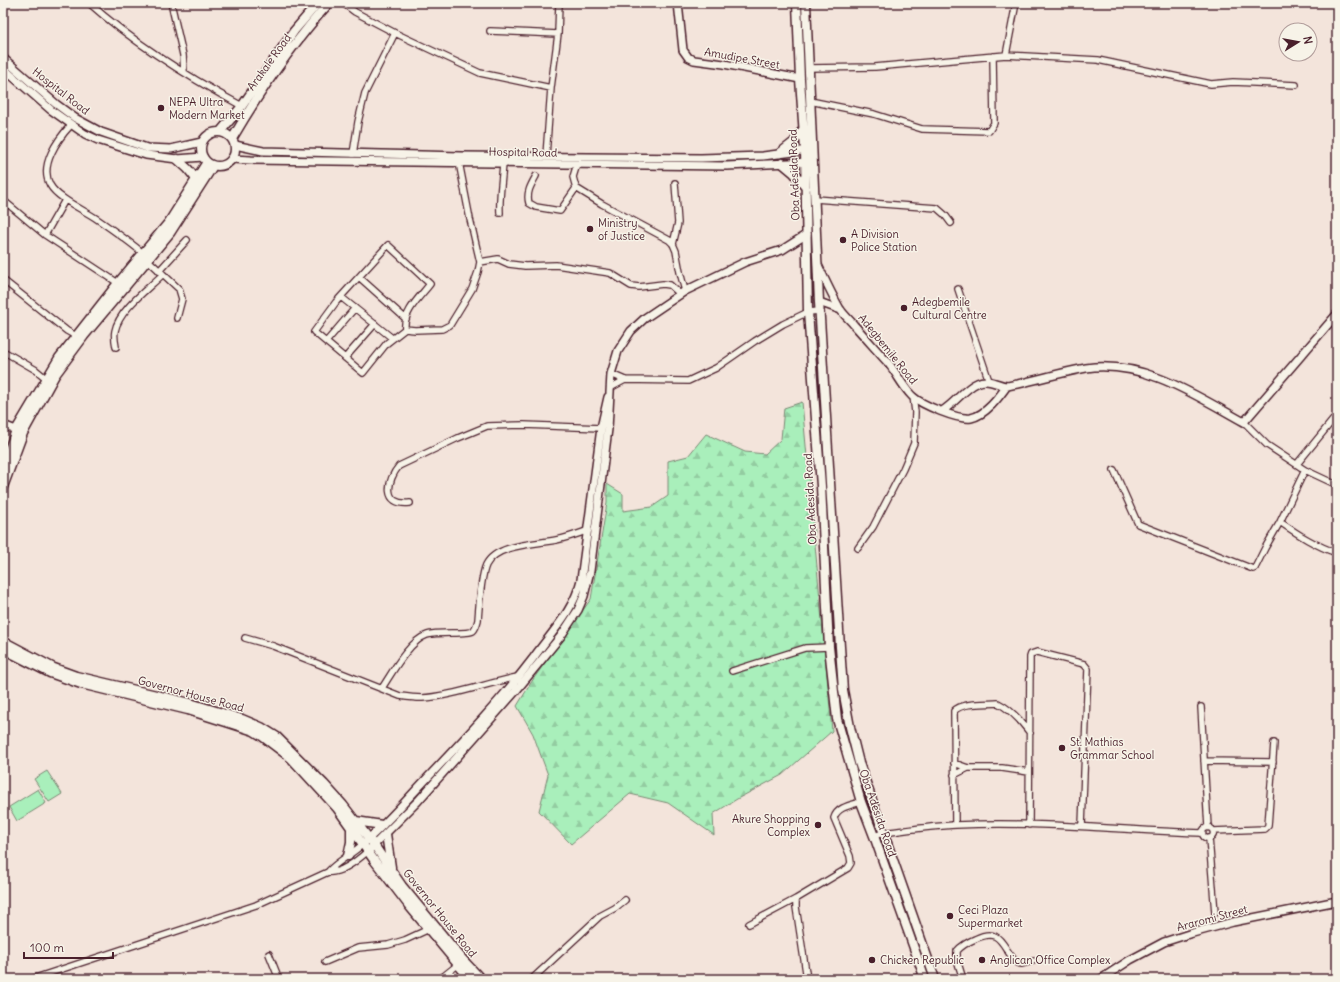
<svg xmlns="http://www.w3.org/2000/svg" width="1340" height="982" viewBox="0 0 1340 982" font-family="Delius,sans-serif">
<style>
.forest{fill:url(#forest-firs);stroke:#7a8773}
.green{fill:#a9efbb;stroke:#7a8773}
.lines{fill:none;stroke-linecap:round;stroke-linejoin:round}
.minor-casing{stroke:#4a1f2b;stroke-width:8}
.tertiary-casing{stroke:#4a1f2b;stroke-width:10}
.secondary-casing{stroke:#4a1f2b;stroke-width:11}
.primary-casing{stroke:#4a1f2b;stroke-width:11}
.minor{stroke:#f7f3e8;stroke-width:5.5}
.tertiary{stroke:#f7f3e8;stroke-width:7}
.secondary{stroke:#f7f3e8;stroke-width:8}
.primary{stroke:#f7f3e8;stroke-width:8}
.poi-dot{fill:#4a1f2b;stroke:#f7f3e8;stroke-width:1.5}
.labels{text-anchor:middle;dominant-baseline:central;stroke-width:3;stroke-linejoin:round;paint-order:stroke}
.street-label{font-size:11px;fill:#4a1f2b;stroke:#f7f3e8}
.poi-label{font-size:11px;fill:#4a1f2b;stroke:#f7f3e8;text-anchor:start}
</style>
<defs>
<pattern id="forest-firs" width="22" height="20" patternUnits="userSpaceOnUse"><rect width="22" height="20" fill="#a9efbb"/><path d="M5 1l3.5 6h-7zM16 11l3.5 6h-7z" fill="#93cca1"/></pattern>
</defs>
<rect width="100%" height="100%" fill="#f3e4db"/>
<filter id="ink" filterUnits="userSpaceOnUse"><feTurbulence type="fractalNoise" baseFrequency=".025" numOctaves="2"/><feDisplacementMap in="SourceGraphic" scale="8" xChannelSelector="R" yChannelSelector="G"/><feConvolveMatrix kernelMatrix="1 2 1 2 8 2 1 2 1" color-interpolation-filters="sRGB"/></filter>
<g filter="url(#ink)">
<path class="forest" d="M802,402L832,731L782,775L737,799L713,814L714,835L668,803L630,794L571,844L539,811L548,775L533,734L517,706L534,678L591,599L607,503V484L623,494V511L652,507L668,496V461L688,456L706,434L745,452L765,454L781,439L784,408Z"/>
<path class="green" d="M47,771L62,794L49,802L34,779Z
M38,789L46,803L17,821L9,807Z"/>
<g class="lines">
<defs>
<path id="minor" d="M89,3C135,44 188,77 242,106
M171,3L183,55L184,72
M343,3L355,12L395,33L480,73L551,88
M490,31L558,34
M1006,55L1098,60L1211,84L1233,82L1296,85
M808,68L875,67L1006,55L1016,3
M810,101L874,114L922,129L989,131L994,123L993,56
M71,125C58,139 39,165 50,185C58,199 84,210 97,219C113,230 129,241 144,254
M353,154L358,122L365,93L395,33
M546,156L551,88L558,34L559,3
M577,164L573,177L576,188L602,204L669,240L673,244L676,251L680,272L685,291
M536,176C531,185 526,193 529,203L536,207L560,211L576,188
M815,199L937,208L945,215L951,223
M3,200L45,235L118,283
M500,213C499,196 502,180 503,163
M45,235L65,200
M673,244L678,223L675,183
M148,260L179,289L182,299L177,318
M480,262L498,259L509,264L525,266L556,265L610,273L631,286L639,287L663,284L670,285L680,294
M159,271L187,240
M359,277L406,319
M3,280L67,331L76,336
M958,289L989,381
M341,297L392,338
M405,329C403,312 420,297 430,284L388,245L336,302L314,332L363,373L387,343L405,329L415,330L442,329L450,325L472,289L478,272L480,262L470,219L459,162
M326,342L355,308
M116,347C115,342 114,336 115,331C119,310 148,289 163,274
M3,351L36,370L48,380
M345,358L375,324
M611,374L625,380L688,381L716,368L755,341L783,324L808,312L820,311
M610,388L625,380
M1244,422L1267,445L1305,470L1337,485
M1297,464L1337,415
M1114,470L1138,524L1253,569L1255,568L1265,548L1280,522L1305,470
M410,503C382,506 387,480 399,466L458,438L487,426L524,425L601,428
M1280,522C1299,535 1316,546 1337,553
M858,548L873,527L903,469L914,443L915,412L913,396
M245,638L273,646L400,696C407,697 415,698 422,698C455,696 486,683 518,677
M732,671L805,648L829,647
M382,688C392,673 409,641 427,635C438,631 467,635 473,631C476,628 477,624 478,620C479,606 481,576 486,565C496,544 536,544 556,540C567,538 578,534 589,530
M1201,707L1208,827
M1204,761L1273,762
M954,763L968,768H1002L1029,772
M954,775L968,768
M955,825L954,711C962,702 986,704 998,703C1010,709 1022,722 1030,733
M1029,825L1030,657L1031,654L1037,652L1084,664L1088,669L1082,826
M1202.5 833a5.5 5.5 0 1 1 11 0a5.5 5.5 0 1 1-11 0Z
M1213,831L1265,829L1268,826L1274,743
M874,836L883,833C907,830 932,826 956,825C1038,821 1120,830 1202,833
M1209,838L1215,913
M328,872C332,865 355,852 363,844
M749,924L796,899
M269,954L279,979
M325,962L358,948L388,945L405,940L429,929
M32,979L256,905L328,872C341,874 359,859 368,851
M440,979L460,963
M532,979L600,916L615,908L625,900
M807,979L796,907V899L848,868L851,863L850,856L834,818C837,807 851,805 861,802
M912,979L923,976
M963,979L957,960V951C962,945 968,942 975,939C1002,926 1001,947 1017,963L1022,964L1033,961"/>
<path id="tertiary" d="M678,3L683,50L688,57L694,60L724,64L800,79
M3,58L56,104L75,118L101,132L147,148L171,149L202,142
M3,68L51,110L85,134L98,140L146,155L177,159L203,157
M235,145L263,151L461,156L701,158L763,156L809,150
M232,159L251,160L727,166L810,162
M818,265C825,280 832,295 840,309C844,315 850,320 854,325C866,338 877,351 889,364C897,374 903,387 912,396C922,405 958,420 971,418C986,415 999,397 1007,386
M819,302L841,310
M942,411C954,404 965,388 977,383C988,378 996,384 1006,386C1010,386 1015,384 1018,384C1041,379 1063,372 1086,368C1144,360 1195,395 1244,422L1337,314
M3,425L21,432
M365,842C389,821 410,796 432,773C468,735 503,698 534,657C552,632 574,610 581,580L601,428L608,397
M368,851L418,801L515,692L561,636L578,610L584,596L590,571L608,429L611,374L618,351L631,331L645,318L685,291L745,262L782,250L807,234
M1101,979L1130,960L1164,942L1189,934L1233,922L1337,901"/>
<path id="secondary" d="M220,132L242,106L294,31L318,3
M201 149a17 17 0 1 1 34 0a17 17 0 1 1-34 0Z
M232,139C260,91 292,44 329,3
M177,159L188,169L196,179
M3,466L16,430L59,358L118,283L169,222L207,162
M3,487L23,433L55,375L84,336L170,233L213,166
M3,641L54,668L76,676L190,703L242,719L261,727L277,737L324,784L343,805L374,845L402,886L463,960L481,979
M3,649L50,673L81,684L188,710L226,722L254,731L262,736L291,758L337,808L374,860L410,907L470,979
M356,821L382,825
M386,834L391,867
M348,856L351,842V827"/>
<path id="primary" d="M797,3L800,79L805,150L808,312L821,486L829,647L837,719L861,802L874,836L925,979
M806,3L819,302L840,647L843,690L850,727L859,763L935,979
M780,153L794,142L804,128
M782,163L794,173L806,188"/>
</defs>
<use href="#minor" class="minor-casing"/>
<use href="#tertiary" class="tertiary-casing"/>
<use href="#secondary" class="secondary-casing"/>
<use href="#primary" class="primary-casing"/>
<use href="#minor" class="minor"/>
<use href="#tertiary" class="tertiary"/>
<use href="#secondary" class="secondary"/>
<use href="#primary" class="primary"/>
</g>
</g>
<g class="poi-dot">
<circle cx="161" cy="108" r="4"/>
<circle cx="590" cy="229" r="4"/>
<circle cx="843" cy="240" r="4"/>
<circle cx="904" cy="308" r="4"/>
<circle cx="1062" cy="748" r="4"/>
<circle cx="818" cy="825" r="4"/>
<circle cx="950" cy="916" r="4"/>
<circle cx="872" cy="960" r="4"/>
<circle cx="982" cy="960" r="4"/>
</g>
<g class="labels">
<g class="street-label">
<text transform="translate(742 58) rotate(10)">Amudipe Street</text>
<text transform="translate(269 62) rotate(-54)">Arakale Road</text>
<text transform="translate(61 91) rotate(38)">Hospital Road</text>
<text transform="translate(523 152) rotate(1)">Hospital Road</text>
<text transform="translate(794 175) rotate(-92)">Oba Adesida Road</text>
<text transform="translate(888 349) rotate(51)">Adegbemile Road</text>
<text transform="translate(810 499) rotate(-93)">Oba Adesida Road</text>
<text transform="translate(191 694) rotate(15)">Governor House Road</text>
<text transform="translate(878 813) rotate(71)">Oba Adesida Road</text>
<text transform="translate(440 913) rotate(51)">Governor House Road</text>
<text transform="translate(1212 918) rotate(-15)">Araromi Street</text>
</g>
<g class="poi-label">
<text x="169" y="102">NEPA Ultra<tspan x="169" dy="13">Modern Market</tspan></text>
<text x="598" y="223">Ministry<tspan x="598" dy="13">of Justice</tspan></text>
<text x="851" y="234">A Division<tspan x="851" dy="13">Police Station</tspan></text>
<text x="912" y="302">Adegbemile<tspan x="912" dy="13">Cultural Centre</tspan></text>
<text x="1070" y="742">St. Mathias<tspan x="1070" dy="13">Grammar School</tspan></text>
<text x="810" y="819" text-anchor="end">Akure Shopping<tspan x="810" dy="13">Complex</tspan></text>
<text x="958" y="910">Ceci Plaza<tspan x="958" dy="13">Supermarket</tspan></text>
<text x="880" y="960">Chicken Republic</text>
<text x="990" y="960">Anglican Office Complex</text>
</g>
</g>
<rect width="1340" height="982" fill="none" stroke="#f7f3e8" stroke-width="16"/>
<rect x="8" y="8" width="1324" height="966" fill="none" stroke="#4a1f2b" stroke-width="1.5" filter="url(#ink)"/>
<g transform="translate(1298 42) rotate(79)"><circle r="19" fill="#f7f3e8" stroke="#b29e9c"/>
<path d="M0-3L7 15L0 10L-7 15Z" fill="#4a1f2b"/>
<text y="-6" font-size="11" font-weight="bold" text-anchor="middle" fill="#4a1f2b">N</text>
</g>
<path d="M24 952v6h89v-6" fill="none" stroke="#4a1f2b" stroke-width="2"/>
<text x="30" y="952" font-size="12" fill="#4a1f2b" stroke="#f7f3e8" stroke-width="3" paint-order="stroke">100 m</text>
</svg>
